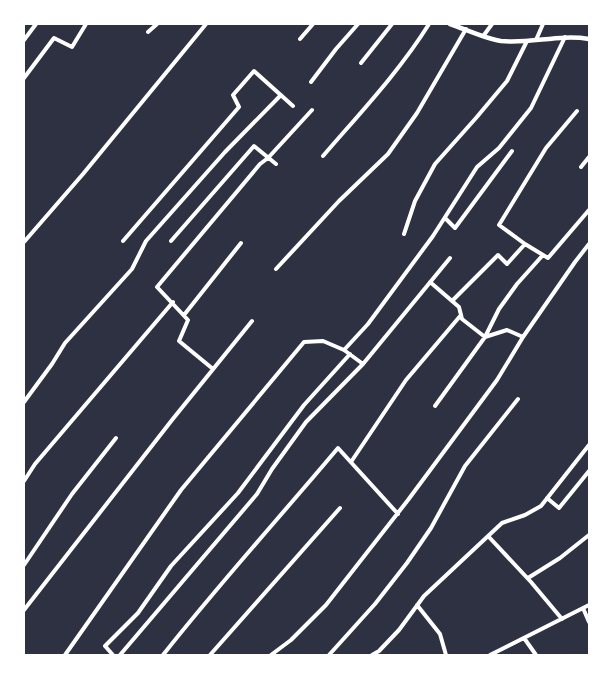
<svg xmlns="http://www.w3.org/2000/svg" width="613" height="679" viewBox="0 0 613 679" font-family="'IBM Plex Sans',sans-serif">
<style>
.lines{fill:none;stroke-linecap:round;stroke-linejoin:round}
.minor{stroke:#fff;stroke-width:4}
.tertiary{stroke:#fff;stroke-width:4.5}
</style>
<rect width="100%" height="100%" fill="#2d3142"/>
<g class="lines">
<path class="minor" d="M148,32L157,24
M484,35L492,24
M300,39L313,24
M24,40L36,24
M536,40L543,24
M361,63L392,24
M24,78L54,38L72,47L86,24
M311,82L336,49L358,24
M577,111L546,148L499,225L525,244L548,258L589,210
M323,156C360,113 399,72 429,24
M581,167L589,157
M445,218L455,228L512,151
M404,234L415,201L435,164L476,118L507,81L527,41
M123,241L239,107L233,95L254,71L293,106
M171,241L254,146L276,164
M24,242L83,174L206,24
M276,269L339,201L388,154L417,113L466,29
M430,282L459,307L462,319L485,337L507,330L523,337
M452,301L498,255L507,264L525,244
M184,315L241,243
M344,350L368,324L433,236L477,167L499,148L531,108L565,37
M213,369L179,341L188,320L157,287L260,164L268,158L312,110
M24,402L52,364L65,343L132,269L146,241L225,152L281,95
M435,406L485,337L499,309L517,284L543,255
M351,462L406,380L461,315
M24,481L35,464L173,302
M547,498L559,508L589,471
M488,536L531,582L562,619
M24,565L72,494L116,438
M528,578L560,558L589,535
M417,605L440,634L446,655
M583,608L589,622
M24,610L172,420L252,321
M524,638L536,655
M65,655L181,490L304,342L323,341L344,350L363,364
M113,655L105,646L138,613L171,566L238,493L304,405L350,354
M120,655L257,494L272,469L306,422L363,364L450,258
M163,655C219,584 280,517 338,448L398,514
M210,655L340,508
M271,655L291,640L326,605L408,500L497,380L523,337L575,262L589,244
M329,655L375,604L407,563L431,528L465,466L518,399
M372,655L379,651L399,630L424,596L502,523L525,515L541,506L589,445
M490,655L589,605"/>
<path class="tertiary" d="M450,24C465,29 486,39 501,41C531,44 559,34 589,39"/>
</g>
<rect width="613" height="679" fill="none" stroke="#ffffff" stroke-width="50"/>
</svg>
